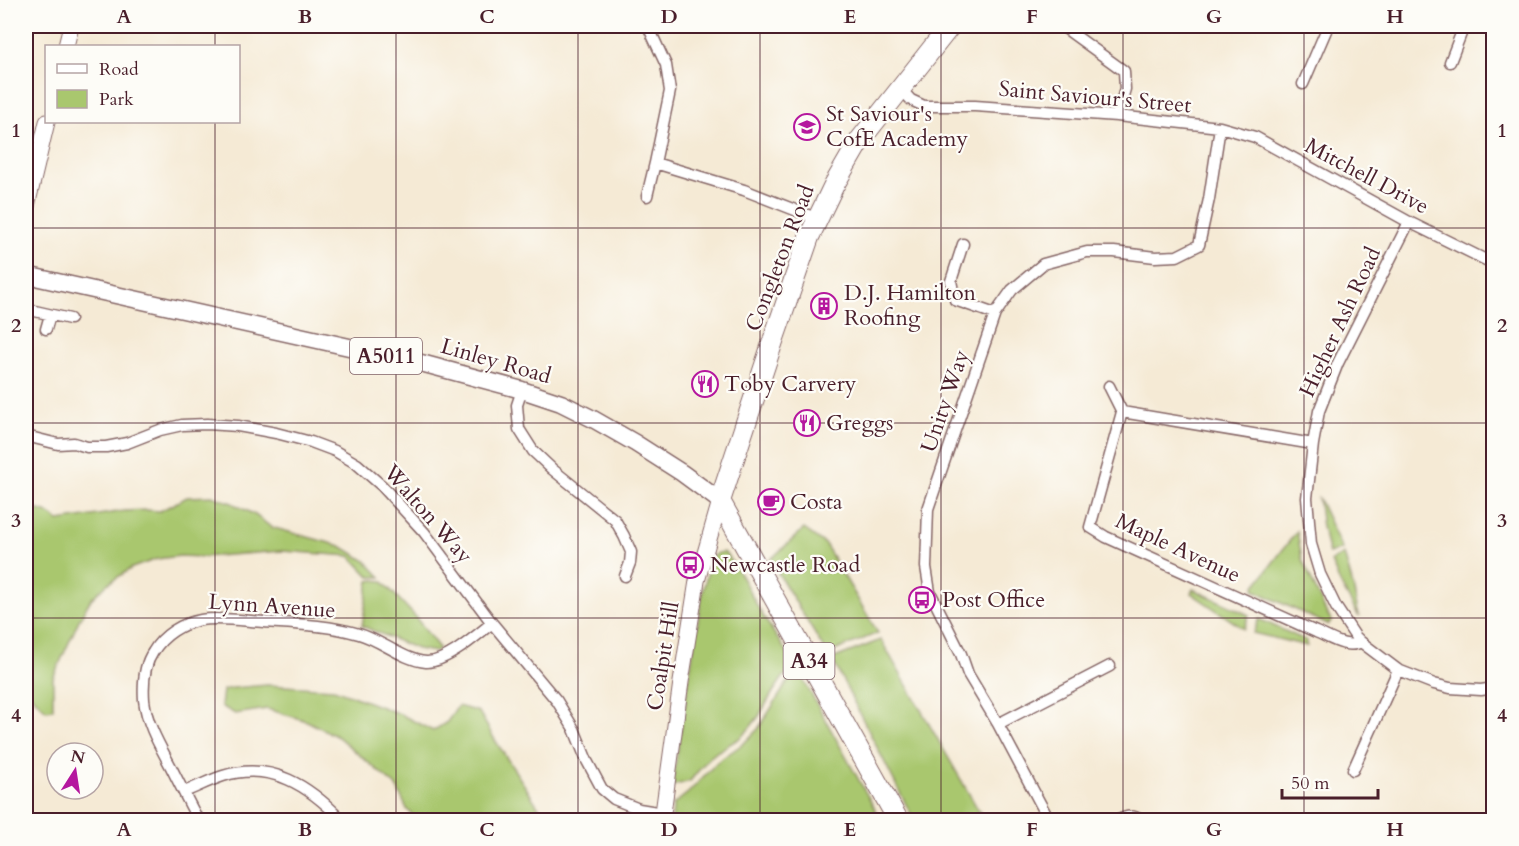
<svg xmlns="http://www.w3.org/2000/svg" width="1519" height="846" viewBox="0 0 1519 846" font-family="Cardo,serif">
<style>
.green{fill:#a9c76e;stroke:#7a734c;stroke-width:1.5}
.lines{fill:none;stroke-linecap:round;stroke-linejoin:round}
.street-casing{stroke:#866666;stroke-width:13}
.secondary-casing{stroke:#866666;stroke-width:17}
.primary-casing{stroke:#866666;stroke-width:19}
.highway-casing{stroke:#866666;stroke-width:22}
.street{stroke:#fff;stroke-width:10}
.secondary{stroke:#fff;stroke-width:15}
.primary{stroke:#fff;stroke-width:16}
.highway{stroke:#fff;stroke-width:20}
.grid{fill:none;stroke:#4a1f2b;stroke-width:1.5;stroke-opacity:0.55}
.labels{text-anchor:middle;dominant-baseline:central;stroke-width:4.5;stroke-linejoin:round;paint-order:stroke}
.shield{fill:#fdfcf7;stroke:#806168;stroke-width:1.5}
.shield-label{font-size:21px;font-weight:bold;fill:#4a1f2b}
.street-label{font-size:22px;fill:#4a1f2b;stroke:#fdfcf7}
.poi-label{font-size:22px;fill:#4a1f2b;stroke:#fdfcf7;text-anchor:start}
.neatline{fill:none;stroke:#4a1f2b;stroke-width:2}
.grid-label{font-size:20px;text-anchor:middle;font-weight:bold;fill:#4a1f2b}
</style>
<rect width="100%" height="100%" fill="#fdfcf7"/>
<filter id="ink" filterUnits="userSpaceOnUse"><feTurbulence type="fractalNoise" baseFrequency=".0167" numOctaves="2"/><feDisplacementMap in="SourceGraphic" scale="12" xChannelSelector="R" yChannelSelector="G"/><feConvolveMatrix kernelMatrix="1 2 1 2 8 2 1 2 1" color-interpolation-filters="sRGB"/></filter>
<filter id="wash" filterUnits="userSpaceOnUse"><feTurbulence type="fractalNoise" baseFrequency=".008" numOctaves="4" result="noise"/><feDisplacementMap in="SourceGraphic" scale="24" xChannelSelector="R" yChannelSelector="G"/><feGaussianBlur stdDeviation="1.35" result="paint"/><feColorMatrix in="noise" values="0 0 0 0 0 0 0 0 0 0 0 0 0 0 0 0 0 1.4 0 .05"/><feComposite in="paint" operator="in"/></filter>
<g filter="url(#wash)">
<rect width="100%" height="100%" fill="#f5ead5"/>
<path class="green" d="M212,496L232,503L255,515L271,527L341,546L366,561L381,577H370L350,556L282,551L202,557L180,556L157,559L132,568L107,584L91,599L80,618L53,678V709L46,710L26,690V513L31,508L46,512L59,521L124,511L147,510L160,511L187,497Z
M1318,497L1342,549L1329,554L1322,527Z
M804,529L825,544L878,633L827,654L770,560Z
M1297,531L1302,559L1326,612L1332,621L1328,625L1254,590L1255,586Z
M724,552C739,568 748,590 759,609C770,628 783,646 795,665L784,676L773,692L759,716L748,730L740,738L718,751L708,759L690,781L672,786L703,589L712,557L718,553Z
M1344,554L1353,586L1359,617L1339,581L1331,561Z
M374,580L382,581L413,614L439,648L435,652L417,649L362,626L369,581Z
M1193,589L1249,615L1244,629L1191,593Z
M1259,619L1307,641V646L1253,633Z
M881,640L984,820H914L832,659Z
M799,672L881,820H672L673,805L689,792L717,762L744,743L758,729L789,680Z
M267,685L334,689L400,714L433,731L447,722L458,706L479,712L495,740L541,811L550,820H417L407,809L396,786L338,737L307,721L267,709L235,714L221,706L223,690L233,688Z"/>
</g>
<g filter="url(#ink)">
<g class="lines">
<defs>
<path id="street" d="M648,26L666,65L670,91L655,163L744,190L818,219
M1062,26L1124,71L1125,89L1117,116
M1450,62L1464,26
M1303,84L1328,26
M901,89L911,100L924,106H975L1117,116L1220,127L1255,137L1409,222L1494,264
M647,196L655,163
M1409,222L1338,363L1319,411L1313,444L1307,498L1311,544L1320,574L1336,607L1355,636L1361,642L1398,670L1434,684L1450,688L1481,690L1494,688
M963,244L951,281L955,300L995,314
M26,309L70,319
M46,329L50,315
M1109,386L1122,412
M522,390L517,405L519,429L533,451L552,469L615,520L624,536L631,552L630,563L625,576
M26,436L58,444L74,443L87,447H106L127,443L160,430L182,425L207,424L238,426L276,433L311,442L335,451L357,464L382,486L424,532L492,623L557,701L574,729L587,761L602,789L614,799L639,809L663,813
M1313,444L1122,412L1090,527L1106,537L1316,632C1329,637 1347,650 1361,642
M998,724L1110,666
M1353,770L1398,670
M184,792C197,787 210,780 223,776C272,761 309,786 342,820
M198,820C189,803 180,785 171,767C160,746 147,725 144,700C143,685 144,665 153,652C163,635 182,623 201,620C219,617 246,621 264,622C296,624 329,625 359,634C381,640 403,660 426,662C446,663 477,635 492,623
M1049,820L998,724L968,674L961,654L930,592L926,567L928,509L995,314L1012,290L1043,264L1087,252H1114L1155,257L1177,256L1199,245L1209,199L1220,127
M1118,820C1126,817 1133,814 1140,820"/>
<path id="secondary" d="M66,46L71,26
M26,210L47,122
M662,820L681,682L697,581L720,501"/>
<path id="primary" d="M26,275L421,363L522,390L561,403L593,419L635,443L682,473L720,501"/>
<path id="highway" d="M898,820L720,501L774,338L809,237L834,185L860,140L950,26"/>
</defs>
<use href="#street" class="street-casing"/>
<use href="#secondary" class="secondary-casing"/>
<use href="#primary" class="primary-casing"/>
<use href="#highway" class="highway-casing"/>
<use href="#street" class="street"/>
<use href="#secondary" class="secondary"/>
<use href="#primary" class="primary"/>
<use href="#highway" class="highway"/>
</g>
</g>
<path class="grid" d="M215,26V46M396,26V820M578,26V820M760,26V820M941,26V820M1123,26V820M1304,26V820M215,122V820M26,228H1494M26,423H1494M26,618H1494"/>
<defs>
<symbol id="school-ring" viewBox="-11 -11 22 22"><circle r="9.5" fill="#fdfcf7" stroke="#b5179e" stroke-width="1.5"/><path d="M0-5L7-2L0 1L-7-2ZM-4 1L0 2.5L4 1V4Q0 6-4 4Z" fill="#b5179e"/></symbol>
<symbol id="building-ring" viewBox="-11 -11 22 22"><circle r="9.5" fill="#fdfcf7" stroke="#b5179e" stroke-width="1.5"/><path d="M-4-6H4V6H1V3H-1V6H-4ZM-2.5-4.3h1.7v1.8h-1.7ZM.8-4.3h1.7v1.8H.8ZM-2.5-1h1.7V.8h-1.7ZM.8-1h1.7V.8H.8Z" fill="#b5179e"/></symbol>
<symbol id="restaurant-ring" viewBox="-11 -11 22 22"><circle r="9.5" fill="#fdfcf7" stroke="#b5179e" stroke-width="1.5"/><path d="M-5-6h1v4h1v-4h1v4h1v-4h1v5L-1.5 .5V6h-2V.5L-5-1ZM5-6V6H3V1.5H1.5Q1.5-4 5-6Z" fill="#b5179e"/></symbol>
<symbol id="cafe-ring" viewBox="-11 -11 22 22"><circle r="9.5" fill="#fdfcf7" stroke="#b5179e" stroke-width="1.5"/><path d="M-5.5-4.5H6V0H3Q3 3.5 0 3.5H-2.5Q-5.5 3.5-5.5 0ZM3-3.2v2h1.7v-2ZM-6 4.5H4V6H-6Z" fill="#b5179e"/></symbol>
<symbol id="bus-ring" viewBox="-11 -11 22 22"><circle r="9.5" fill="#fdfcf7" stroke="#b5179e" stroke-width="1.5"/><path d="M-5-6H5V4H4V6H2V4H-2V6H-4V4H-5ZM-3.5-4V0h7V-4ZM-3.5 1.2v1.5H-2V1.2ZM2 1.2v1.5H3.5V1.2Z" fill="#b5179e"/></symbol>
</defs>
<g fill-rule="evenodd">
<use href="#school-ring" x="792" y="112" width="30" height="30"/>
<use href="#building-ring" x="809" y="291" width="30" height="30"/>
<use href="#restaurant-ring" x="690" y="369" width="30" height="30"/>
<use href="#restaurant-ring" x="792" y="408" width="30" height="30"/>
<use href="#cafe-ring" x="756" y="487" width="30" height="30"/>
<use href="#bus-ring" x="675" y="550" width="30" height="30"/>
<use href="#bus-ring" x="907" y="585" width="30" height="30"/>
</g>
<g class="labels">
<g class="shield">
<rect x="350" y="338" width="72" height="36" rx="4.5"/>
<rect x="783.5" y="643" width="51" height="36" rx="4.5"/>
</g>
<g class="shield-label">
<text x="386" y="356">A5011</text>
<text x="809" y="661">A34</text>
</g>
<g class="street-label">
<text transform="translate(1095 97) rotate(5)">Saint Saviour's Street</text>
<text transform="translate(1367 176) rotate(28)">Mitchell Drive</text>
<text transform="translate(780 258) rotate(-69)">Congleton Road</text>
<text transform="translate(1340 322) rotate(-65)">Higher Ash Road</text>
<text transform="translate(496 361) rotate(16)">Linley Road</text>
<text transform="translate(945 401) rotate(-71)">Unity Way</text>
<text transform="translate(428 514) rotate(49)">Walton Way</text>
<text transform="translate(1178 548) rotate(25)">Maple Avenue</text>
<text transform="translate(272 606) rotate(4)">Lynn Avenue</text>
<text transform="translate(663 656) rotate(-81)">Coalpit Hill</text>
</g>
<g class="poi-label">
<text x="826" y="114">St Saviour's<tspan x="826" dy="25">CofE Academy</tspan></text>
<text x="844" y="293">D.J. Hamilton<tspan x="844" dy="25">Roofing</tspan></text>
<text x="724" y="384">Toby Carvery</text>
<text x="826" y="423">Greggs</text>
<text x="790" y="502">Costa</text>
<text x="710" y="565">Newcastle Road</text>
<text x="942" y="600">Post Office</text>
</g>
</g>
<rect width="1519" height="846" fill="none" stroke="#fdfcf7" stroke-width="66"/>
<rect x="45" y="45" width="195" height="78" fill="#fdfcf7" stroke="#b5a4a5" stroke-width="1.5"/>
<rect x="57" y="64" width="30" height="9" fill="#ffffff" stroke="#b5a4a5" stroke-width="1.5"/>
<text x="99" y="75" font-size="18" fill="#4a1f2b">Road</text>
<rect x="57" y="90" width="30" height="18" fill="#a9c76e" stroke="#b5a4a5" stroke-width="1.5"/>
<text x="99" y="105" font-size="18" fill="#4a1f2b">Park</text>
<g transform="translate(75 771) rotate(12)"><circle r="28" fill="#fdfcf7" stroke="#b5a4a5" stroke-width="1.5"/>
<path d="M0-4.5L10 22L0 15L-10 22Z" fill="#b5179e"/>
<text y="-9" font-size="16" font-weight="bold" text-anchor="middle" fill="#4a1f2b">N</text>
</g>
<path d="M1282 789v9h96v-9" fill="none" stroke="#4a1f2b" stroke-width="3"/>
<text x="1291" y="789" font-size="18" fill="#4a1f2b" stroke="#fdfcf7" stroke-width="4.5" paint-order="stroke">50 m</text>
<rect x="33" y="33" width="1453" height="780" class="neatline"/>
<g class="grid-label">
<text x="124" y="23">A</text>
<text x="305" y="23">B</text>
<text x="487" y="23">C</text>
<text x="669" y="23">D</text>
<text x="850" y="23">E</text>
<text x="1032" y="23">F</text>
<text x="1214" y="23">G</text>
<text x="1395" y="23">H</text>
<text x="16" y="137">1</text>
<text x="1502" y="137">1</text>
<text x="16" y="332">2</text>
<text x="1502" y="332">2</text>
<text x="16" y="527">3</text>
<text x="1502" y="527">3</text>
<text x="16" y="722">4</text>
<text x="1502" y="722">4</text>
<text x="124" y="836">A</text>
<text x="305" y="836">B</text>
<text x="487" y="836">C</text>
<text x="669" y="836">D</text>
<text x="850" y="836">E</text>
<text x="1032" y="836">F</text>
<text x="1214" y="836">G</text>
<text x="1395" y="836">H</text>
</g>
</svg>
